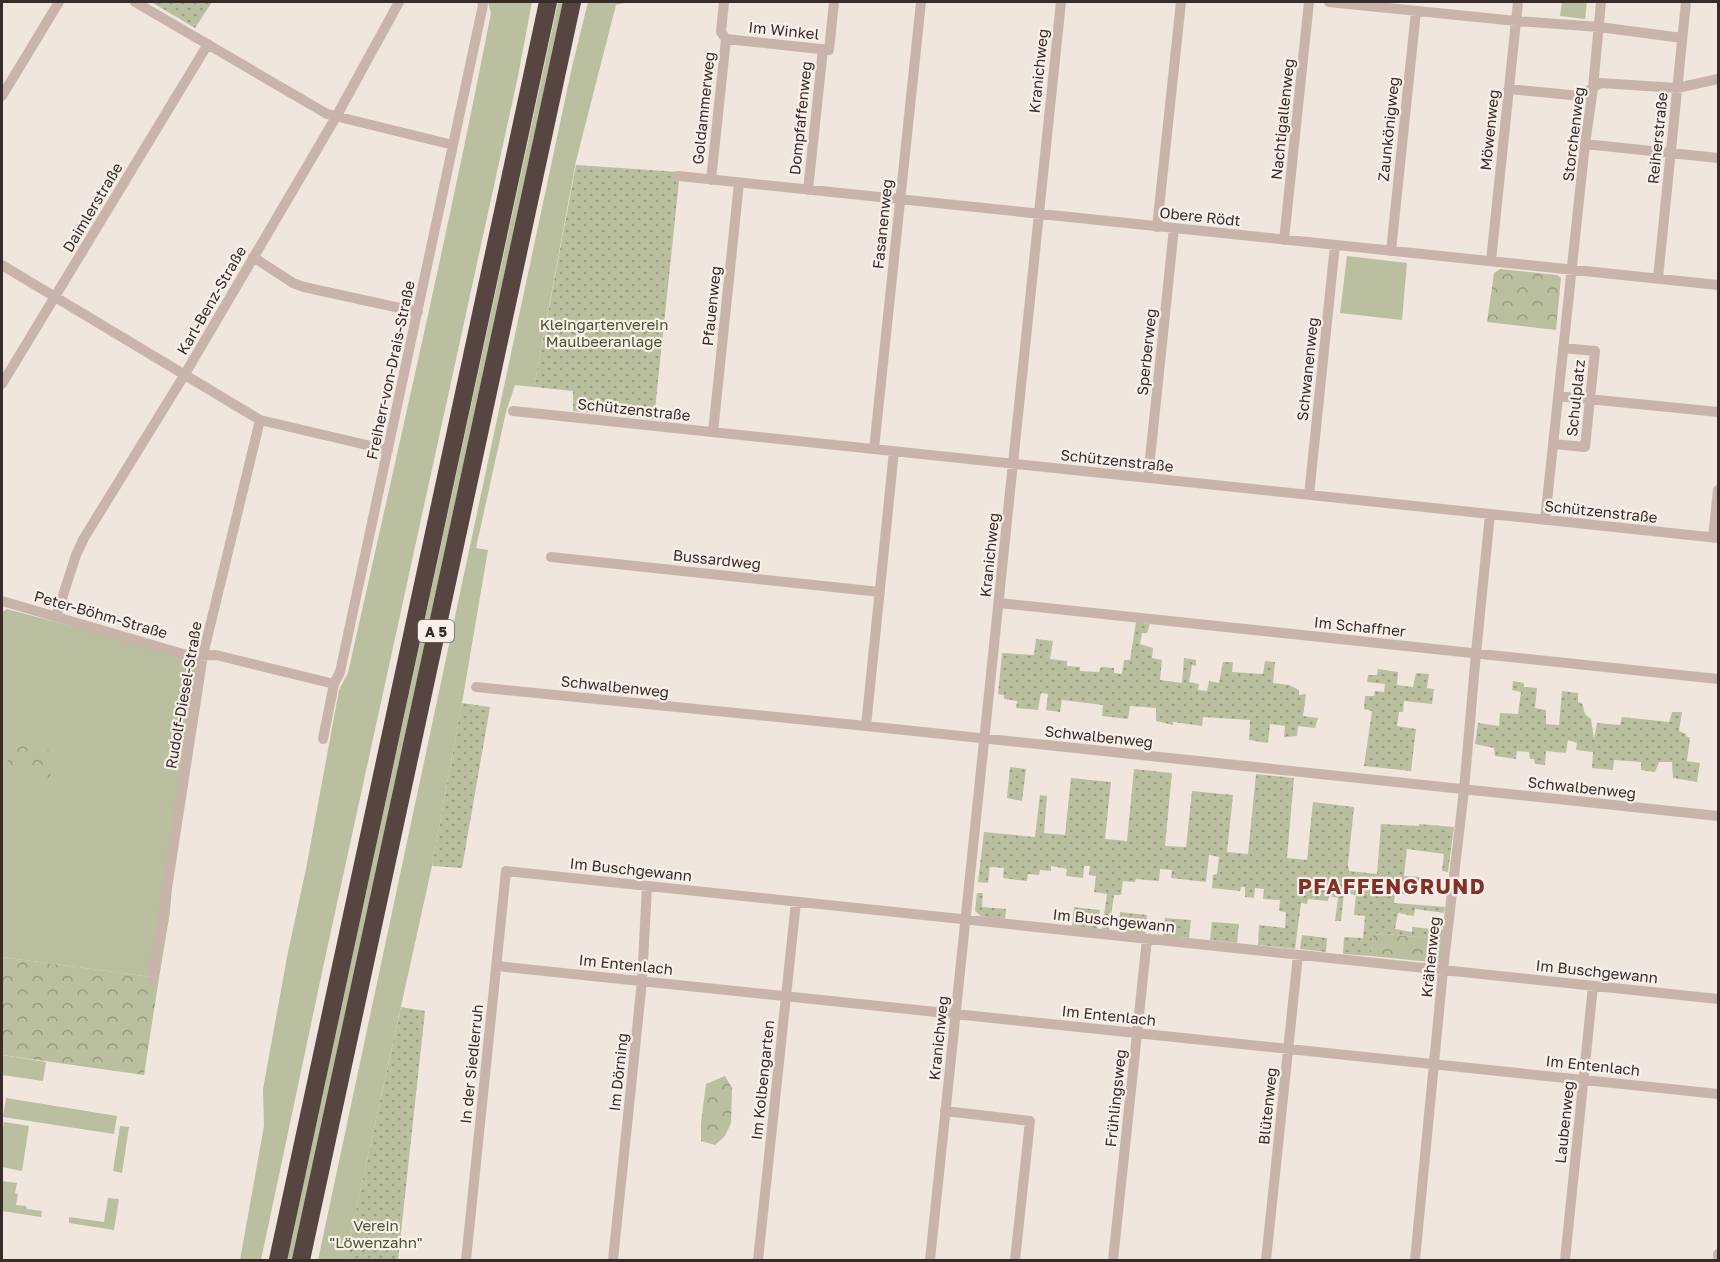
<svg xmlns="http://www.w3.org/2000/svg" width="1720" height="1262" viewBox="0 0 1720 1262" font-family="'Golos Text',sans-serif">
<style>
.grass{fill:#b9bf9f}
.forest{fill:url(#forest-crowns)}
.garden{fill:url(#garden-dots)}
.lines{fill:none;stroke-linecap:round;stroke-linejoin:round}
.minor{stroke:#c9b4ab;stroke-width:10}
.motorway{stroke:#574541;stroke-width:18}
.labels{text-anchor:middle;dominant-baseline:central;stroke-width:4.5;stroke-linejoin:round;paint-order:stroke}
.shield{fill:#f9f0ea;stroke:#716764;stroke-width:1.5}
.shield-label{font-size:14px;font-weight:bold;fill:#372c2a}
.street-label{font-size:15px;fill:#372c2a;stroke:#f9f0ea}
.park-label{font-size:15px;fill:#4b532f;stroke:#f9f0ea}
.district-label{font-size:21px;font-weight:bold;letter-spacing:1.5px;fill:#813128;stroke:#f9f0ea}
</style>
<defs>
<pattern id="forest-crowns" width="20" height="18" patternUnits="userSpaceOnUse" patternTransform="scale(1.5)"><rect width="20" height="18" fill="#b9bf9f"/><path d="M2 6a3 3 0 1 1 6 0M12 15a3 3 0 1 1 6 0" fill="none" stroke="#979b82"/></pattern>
<pattern id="garden-dots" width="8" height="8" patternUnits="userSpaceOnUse" patternTransform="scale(1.5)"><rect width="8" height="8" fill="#b9bf9f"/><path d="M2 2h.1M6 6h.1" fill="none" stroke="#979b82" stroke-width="1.8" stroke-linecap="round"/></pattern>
</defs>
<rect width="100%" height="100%" fill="#f1e6de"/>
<path class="grass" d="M488,2H532L518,76L324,963L261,1260H240L264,1126L263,1089L288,952L306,869L339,690L348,673C397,453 448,234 491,13Z
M558,2H563L292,1260H287Z
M588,2H630L616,5L576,161L534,387L515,385L506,412L476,548L488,550L462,703L432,866L345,1260H318L572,67Z
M1562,2H1587L1585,19L1560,16Z
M1347,256L1407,263L1402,320L1340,313Z
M7,609L198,660L178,804L170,912L159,978L2,957V612Z
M2,1055L46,1062L43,1081L2,1075Z
M6,1098L117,1116L114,1134L3,1117Z
M4,1122L29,1126L22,1171L2,1167V1135Z
M120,1126L129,1127L122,1173L113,1171Z
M2,1181L17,1183L15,1193L18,1194L16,1205L26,1206L27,1209L42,1211L41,1217L2,1211Z
M108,1198L119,1199L114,1230L69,1223V1217L104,1222Z"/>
<path class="forest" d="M1500,269L1557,275L1561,278L1556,330L1487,322L1494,273Z
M11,744L55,752L50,778L6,770Z
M1373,933L1442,939L1440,963L1371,956Z
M2,957L159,978L144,1075L2,1055Z
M725,1076L732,1088L731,1123L725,1136L715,1145L701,1141V1123L706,1084Z"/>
<path class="garden" d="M151,2H212L195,28Z
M576,165L680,172L654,419L573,411V391L534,387Z
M1136,622L1150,624L1147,633H1142L1140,644L1153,648L1152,658L1162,660L1160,680L1182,683L1184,658L1196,660V666L1192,665L1189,682L1199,684L1198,690L1207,691L1209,681L1219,683L1223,662H1233L1232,672L1263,674L1265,661L1275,662L1273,683L1289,685L1299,690V695L1306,694L1303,716L1318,718L1315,728L1298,726L1297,736L1284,737L1285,726L1270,724L1268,743L1249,740L1250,720L1203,717L1202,726L1173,722V725L1156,721V708L1130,706L1128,719L1102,716L1103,705L1062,700L1060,712L1046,710L1048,694L1041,693L1038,710L1016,708L1017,701L1004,699V695L998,694L1002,653L1034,655L1036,639L1053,641L1050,659L1067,661V666L1080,667V671L1099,672L1101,667L1114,668V673L1122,674L1124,660H1130Z
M1378,669L1398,672L1397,685L1413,687L1416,673L1429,674L1427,688L1434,689L1432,704L1404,701L1403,712H1399L1397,726L1416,729L1411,771L1364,766L1372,711L1364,709L1365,696H1374L1375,691L1384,692L1385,684L1367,682L1368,675H1377Z
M1513,681L1524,683V687L1537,688L1535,708L1546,710V724L1559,725L1562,691L1578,693V702L1582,703L1585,714L1591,719L1594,739L1597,723L1620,725L1622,717L1669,722L1672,712H1682L1679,731L1686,734V736L1690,738L1687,761L1700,763L1697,782L1673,778L1672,762H1659L1655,772L1641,770V762L1614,760L1613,770L1592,768L1593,752L1576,750L1577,743L1568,740L1566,753L1546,751L1545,765L1535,764L1534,759H1530L1529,752L1517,751L1516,759L1495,756L1494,748L1475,744L1478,723L1499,726L1500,713L1518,714L1521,692L1512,690Z
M462,703L490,707L462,868L432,866Z
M1010,767L1026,769L1022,801L1007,798Z
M1134,769L1172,773L1165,846L1186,847L1192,791L1233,795L1227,852L1248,854L1256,774L1294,778L1287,858L1307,860L1313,802L1354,807L1348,865L1349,871L1377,874L1381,824L1419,826V824L1454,827L1448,872L1442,871L1444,854L1407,849L1404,876L1421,877L1419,887L1411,886L1410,895L1395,893L1394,903L1445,907L1444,913L1415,909L1414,916L1398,913L1395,929L1412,932V927L1443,930L1442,939L1373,933L1371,956L1343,954L1344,937L1363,938L1365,916L1354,915L1356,895L1344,893L1341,921H1335L1338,898L1329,896L1328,901L1308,899L1307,904L1301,903L1295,949L1258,945L1259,925L1285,928L1286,912L1279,911L1280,900L1263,899L1264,889L1255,888L1254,898L1245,897V887H1241L1240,891L1212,888L1213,875L1217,874L1219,857L1209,855L1206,882L1171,878L1172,870L1160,869L1159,881L1136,879L1135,882L1123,881L1121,895H1114L1109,930L1102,929L1107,894L1094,892L1096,876L1089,875L1090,866H1084L1083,878L1066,876L1067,869L1051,866V871L1040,870L1039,875L1028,874L1027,881L1003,878L1004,868L990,867L988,883L978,882L984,832L1035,837L1040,795L1047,796L1044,833L1065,835L1071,778L1111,782L1105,839L1127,841Z
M977,893H983L982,907L1006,909L1005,919L981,916L975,911Z
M1074,907L1100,910L1097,929L1072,926Z
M1120,912L1147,915L1145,934L1119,931Z
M1165,918L1191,920L1189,938L1163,936Z
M1212,922L1239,924L1237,943L1210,940Z
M1302,935L1327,938L1326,952L1300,949Z
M401,1007L425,1011L398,1260H345Z"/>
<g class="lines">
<path class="minor" d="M135,2L327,114L453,145
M724,2L721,32L726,39
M1329,2L1516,21L1599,27L1682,38
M726,39L829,50L834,2
M1509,89L1581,96L1600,83L1677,88L1718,79
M2,96L59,2
M1585,144L1718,158
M679,176L1718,285
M711,180L726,39
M808,190L823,49
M1157,227L1181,2
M1284,240L1309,2
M1391,251L1416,11
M253,257L293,283L304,287L418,312
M1491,261L1518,2
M2,265L260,420L388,450
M1658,278L1686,2
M2,384L208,44
M1558,396L1718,412
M513,411L1718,538
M713,432L739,183
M1553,444L1585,447L1595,351L1563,348
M874,449L921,2
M1148,478L1174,228
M1309,495L1335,245
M1545,520L1585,144L1593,88L1601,2
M1713,537L1718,490
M551,557L880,592
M2,601L190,656L216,655L334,684
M999,603L1718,679
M56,617L76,555L84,538L185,374L336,117L399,2
M476,687L866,726L1718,816
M866,726L894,451
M323,739L334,684L340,672L483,5L482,2
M497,966L1718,1094
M153,979L203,655L260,420
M945,1111L1030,1121L1015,1260
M466,1260L506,871L1718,999
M613,1260L642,981L647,886
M758,1260L796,902
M930,1260L1061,2
M1113,1260L1147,939
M1266,1260L1298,955
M1415,1260L1443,970L1464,790L1476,653L1490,514
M1565,1260L1593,986
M1718,1260V1254"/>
<path class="motorway" d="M278,1260L548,2
M301,1260L572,2"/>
</g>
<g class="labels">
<rect class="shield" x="418" y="620" width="36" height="22" rx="4.5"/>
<g class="shield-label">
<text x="436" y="631">A 5</text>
</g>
<g class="street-label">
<text transform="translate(784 30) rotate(6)">Im Winkel</text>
<text transform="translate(1038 71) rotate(-84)">Kranichweg</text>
<text transform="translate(703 108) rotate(-84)">Goldammerweg</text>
<text transform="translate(800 118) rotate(-84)">Dompfaffenweg</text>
<text transform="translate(1282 119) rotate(-84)">Nachtigallenweg</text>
<text transform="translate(1388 129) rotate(-84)">Zaunkönigweg</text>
<text transform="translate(1489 130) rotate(-84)">Möwenweg</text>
<text transform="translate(1573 134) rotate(-83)">Storchenweg</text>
<text transform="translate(1657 138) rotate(-84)">Reiherstraße</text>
<text transform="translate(92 207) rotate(-59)">Daimlerstraße</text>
<text transform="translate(1200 216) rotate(6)">Obere Rödt</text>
<text transform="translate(882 224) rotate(-84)">Fasanenweg</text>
<text transform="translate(211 300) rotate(-60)">Karl-Benz-Straße</text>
<text transform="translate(711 306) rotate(-84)">Pfauenweg</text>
<text transform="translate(1146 352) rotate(-84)">Sperberweg</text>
<text transform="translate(1307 369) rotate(-84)">Schwanenweg</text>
<text transform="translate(390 370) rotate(-78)">Freiherr-von-Drais-Straße</text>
<text transform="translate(1575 398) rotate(-84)">Schulplatz</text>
<text transform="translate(634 409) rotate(6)">Schützenstraße</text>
<text transform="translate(1117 460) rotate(6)">Schützenstraße</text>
<text transform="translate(1601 511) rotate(6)">Schützenstraße</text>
<text transform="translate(989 555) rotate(-84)">Kranichweg</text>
<text transform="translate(717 559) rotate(6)">Bussardweg</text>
<text transform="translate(101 614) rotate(16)">Peter-Böhm-Straße</text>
<text transform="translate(1360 626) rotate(6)">Im Schaffner</text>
<text transform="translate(615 686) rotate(6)">Schwalbenweg</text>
<text transform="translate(183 695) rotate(-80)">Rudolf-Diesel-Straße</text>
<text transform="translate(1099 736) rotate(6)">Schwalbenweg</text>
<text transform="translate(1582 787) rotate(6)">Schwalbenweg</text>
<text transform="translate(631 869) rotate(6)">Im Buschgewann</text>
<text transform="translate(1114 920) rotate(6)">Im Buschgewann</text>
<text transform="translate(1430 957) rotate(-84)">Krähenweg</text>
<text transform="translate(626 964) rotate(6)">Im Entenlach</text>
<text transform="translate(1597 971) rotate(6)">Im Buschgewann</text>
<text transform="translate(1109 1015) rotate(6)">Im Entenlach</text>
<text transform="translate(938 1038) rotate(-84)">Kranichweg</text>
<text transform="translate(471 1064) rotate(-84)">In der Siedlerruh</text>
<text transform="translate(1593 1065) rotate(6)">Im Entenlach</text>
<text transform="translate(618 1072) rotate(-84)">Im Dörning</text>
<text transform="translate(762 1080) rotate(-84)">Im Kolbengarten</text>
<text transform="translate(1115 1098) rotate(-84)">Frühlingsweg</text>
<text transform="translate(1267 1106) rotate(-84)">Blütenweg</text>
<text transform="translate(1564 1122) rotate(-84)">Laubenweg</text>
</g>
<g class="park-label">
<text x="604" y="324">Kleingartenverein<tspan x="604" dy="17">Maulbeeranlage</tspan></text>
<text x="376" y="1225">Verein<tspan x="376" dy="17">"Löwenzahn"</tspan></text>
</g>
<g class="district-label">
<text x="1392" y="886">PFAFFENGRUND</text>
</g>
</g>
<rect width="1720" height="1262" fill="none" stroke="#372c2a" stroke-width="6"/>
</svg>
